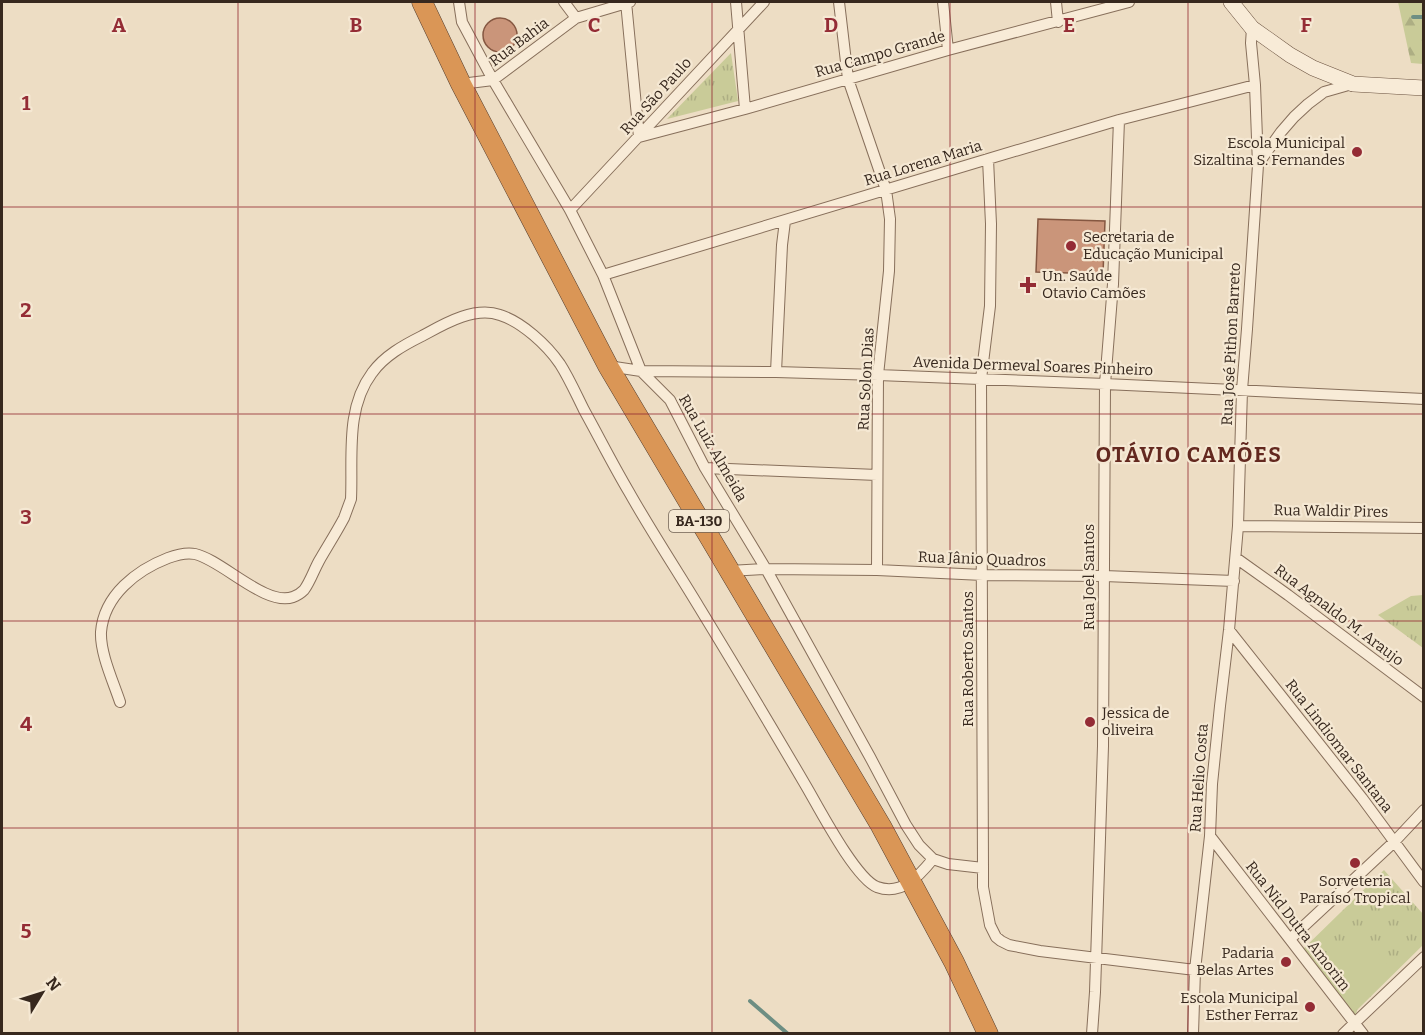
<svg xmlns="http://www.w3.org/2000/svg" width="1425" height="1035" viewBox="0 0 1425 1035" font-family="Bitter,serif">
<style>
.grass{fill:url(#grass-tufts)}
.forest{fill:url(#forest-firs)}
.garden{fill:#c9cb98}
.lines{fill:none;stroke-linecap:round;stroke-linejoin:round}
.stream{stroke:#6d8e83;stroke-width:4}
.building{fill:#ca957a;stroke:#855741;stroke-width:1.5}
.street-casing{stroke:#876f5b;stroke-width:12}
.secondary-casing{stroke:#69503e;stroke-width:16}
.highway-casing{stroke:#553e2f;stroke-width:21}
.street{stroke:#f8ebd7;stroke-width:10}
.secondary{stroke:#f8ebd7;stroke-width:15}
.highway{stroke:#da9656;stroke-width:20}
.grid{fill:none;stroke:#942c35;stroke-width:1.5;stroke-opacity:0.55}
.poi-dot{fill:#942c35;stroke:#f5e8d3;stroke-width:2}
.labels{text-anchor:middle;dominant-baseline:central;stroke-width:4.5;stroke-linejoin:round;paint-order:stroke}
.shield{fill:#f5e8d3;stroke:#706254;stroke-width:1.5}
.shield-label{font-size:14px;font-weight:bold;fill:#37281e}
.street-label{font-size:15px;fill:#37281e;stroke:#f5e8d3}
.poi-label{font-size:15px;fill:#37281e;stroke:#f5e8d3;text-anchor:end}
.district-label{font-size:21px;font-weight:bold;letter-spacing:1.5px;fill:#63281f;stroke:#f5e8d3}
.grid-label{font-size:20px;text-anchor:middle;font-weight:bold;fill:#942c35;stroke:#f5e8d3;stroke-width:4.5;stroke-linejoin:round;paint-order:stroke}
</style>
<defs>
<pattern id="grass-tufts" width="24" height="20" patternUnits="userSpaceOnUse" patternTransform="scale(1.5)"><rect width="24" height="20" fill="#c9cb98"/><path d="M3 7l-1-3M5 7V3M7 7l1-3M15 17l-1-3M17 17v-4M19 17l1-3" fill="none" stroke="#adae83"/></pattern>
<pattern id="forest-firs" width="22" height="20" patternUnits="userSpaceOnUse" patternTransform="scale(1.5)"><rect width="22" height="20" fill="#c9cb98"/><path d="M5 1l3.5 6h-7zM16 11l3.5 6h-7z" fill="#adae83"/></pattern>
</defs>
<rect width="100%" height="100%" fill="#edddc4"/>
<path class="grass" d="M731,53L738,101L667,119Z
M1423,595H1424L1423,648L1378,615L1411,596Z
M1384,870L1423,914V945L1357,1010L1354,1022L1298,954Z"/>
<path class="forest" d="M1398,2H1423V64L1411,63Z"/>
<path class="garden" d="M1364,935L1390,968L1345,1004L1319,970Z"/>
<g class="lines">
<path class="stream" d="M1413,17H1424
M750,1001L788,1034"/>
</g>
<path class="building" d="M483 35a17 17 0 1 1 34 0a17 17 0 1 1-34 0Z
M1038,219L1105,221L1103,274L1036,272Z"/>
<g class="lines">
<defs>
<path id="street" d="M459,2L462,22L493,80L570,210L603,275L641,371L670,400L705,468L766,569L870,757L906,825L919,845L933,859L948,864L983,868
M564,2L576,18
M626,2L639,137L745,109L948,50L1129,2
M736,2L745,109
M839,2L848,79L886,190L890,219L889,271L878,375L877,570
M943,2L948,50
M1056,2L1058,22
M461,84L493,80L576,18L630,2
M988,159L991,224L990,306L981,379L983,868V887L990,925L996,937L1001,941L1009,945L1040,951L1195,970
M1258,164L1281,132L1294,117L1308,104L1324,92L1352,84
M570,210C635,141 699,71 764,2
M603,275L988,159L1119,120L1255,85
M608,366L641,371L776,372L878,375L1105,384L1424,399
M776,372L782,245L785,221
M705,468L877,475
M1238,526L1424,528
M1236,558L1288,595L1424,697
M729,571L766,569L877,570L983,575L1104,576L1234,581
M1229,630L1362,798L1424,882
M120,702C113,681 100,653 101,632C104,595 137,570 168,558C176,555 186,552 195,554C222,560 266,607 293,597C296,596 301,593 304,590C310,582 314,570 319,561C327,547 336,533 344,518L351,499C353,458 345,409 372,373C384,356 404,345 422,336C444,324 474,306 500,315C522,322 547,345 560,364C569,378 576,394 584,410C599,437 613,465 629,492C651,531 676,569 699,607C735,666 771,726 806,786C819,808 855,878 877,887C902,896 919,876 933,859
M1210,836L1363,1034
M1290,939L1394,842L1424,810
M1092,1034L1095,992L1103,746L1105,384L1113,284L1119,120
M1193,1034L1195,970L1210,836L1212,784L1220,706L1229,630L1238,526L1242,390L1247,329L1258,165L1255,85L1251,43L1252,28
M1343,1034L1424,957"/>
<path id="secondary" d="M1231,2L1252,28L1290,55L1313,68L1353,84L1424,88"/>
<path id="highway" d="M422,2L461,84L608,366L881,826L954,962L988,1034"/>
</defs>
<use href="#street" class="street-casing"/>
<use href="#secondary" class="secondary-casing"/>
<use href="#highway" class="highway-casing"/>
<use href="#street" class="street"/>
<use href="#secondary" class="secondary"/>
<use href="#highway" class="highway"/>
</g>
<path class="grid" d="M238,2V1034M475,2V1034M712,2V1034M950,2V1034M1188,2V1034M2,207H1424M2,414H1424M2,621H1424M2,828H1424"/>
<g class="poi-dot">
<circle cx="1357" cy="152" r="6"/>
<circle cx="1071" cy="246" r="6"/>
<path d="M1025 276h6v6h6v6h-6v6h-6v-6h-6v-6h6z"/>
<circle cx="1090" cy="722" r="6"/>
<circle cx="1355" cy="863" r="6"/>
<circle cx="1286" cy="962" r="6"/>
<circle cx="1310" cy="1007" r="6"/>
</g>
<g class="labels">
<rect class="shield" x="669" y="510" width="60" height="22" rx="4.5"/>
<g class="shield-label">
<text x="699" y="521">BA-130</text>
</g>
<g class="street-label">
<text transform="translate(519 42) rotate(-37)">Rua Bahia</text>
<text transform="translate(880 54) rotate(-16)">Rua Campo Grande</text>
<text transform="translate(656 96) rotate(-48)">Rua São Paulo</text>
<text transform="translate(923 163) rotate(-17)">Rua Lorena Maria</text>
<text transform="translate(1231 344) rotate(-87)">Rua José Pithon Barreto</text>
<text transform="translate(1033 366) rotate(2)">Avenida Dermeval Soares Pinheiro</text>
<text transform="translate(866 379) rotate(-87)">Rua Solon Dias</text>
<text transform="translate(713 448) rotate(60)">Rua Luiz Almeida</text>
<text transform="translate(1331 511) rotate(1)">Rua Waldir Pires</text>
<text transform="translate(982 559) rotate(2)">Rua Jânio Quadros</text>
<text transform="translate(1089 577) rotate(-90)">Rua Joel Santos</text>
<text transform="translate(1339 615) rotate(37)">Rua Agnaldo M. Araujo</text>
<text transform="translate(968 659) rotate(-90)">Rua Roberto Santos</text>
<text transform="translate(1339 746) rotate(52)">Rua Lindiomar Santana</text>
<text transform="translate(1199 778) rotate(-86)">Rua Helio Costa</text>
<text transform="translate(1298 926) rotate(52)">Rua Nid Dutra Amorim</text>
</g>
<g class="poi-label">
<text x="1345" y="143">Escola Municipal<tspan x="1345" dy="17">Sizaltina S. Fernandes</tspan></text>
<text x="1083" y="237" text-anchor="start">Secretaria de<tspan x="1083" dy="17">Educação Municipal</tspan></text>
<text x="1042" y="276" text-anchor="start">Un. Saúde<tspan x="1042" dy="17">Otavio Camões</tspan></text>
<text x="1102" y="713" text-anchor="start">Jessica de<tspan x="1102" dy="17">oliveira</tspan></text>
<text x="1355" y="881" text-anchor="middle">Sorveteria<tspan x="1355" dy="17">Paraíso Tropical</tspan></text>
<text x="1274" y="953">Padaria<tspan x="1274" dy="17">Belas Artes</tspan></text>
<text x="1298" y="998">Escola Municipal<tspan x="1298" dy="17">Esther Ferraz</tspan></text>
</g>
<g class="district-label">
<text x="1189" y="455">OTÁVIO CAMÕES</text>
</g>
</g>
<g class="grid-label">
<text x="119" y="32">A</text>
<text x="356" y="32">B</text>
<text x="594" y="32">C</text>
<text x="831" y="32">D</text>
<text x="1069" y="32">E</text>
<text x="1306" y="32">F</text>
<text x="26" y="110">1</text>
<text x="26" y="317">2</text>
<text x="26" y="524">3</text>
<text x="26" y="731">4</text>
<text x="26" y="938">5</text>
</g>
<rect width="1425" height="1035" fill="none" stroke="#37281e" stroke-width="6"/>
<g transform="translate(42 993) rotate(52)" stroke="#f5e8d3" stroke-width="4.5" paint-order="stroke">
<path d="M0-4.5L10 22L0 15L-10 22Z" fill="#37281e"/>
<text y="-9" font-size="16" font-weight="bold" text-anchor="middle" fill="#37281e">N</text>
</g>
</svg>
